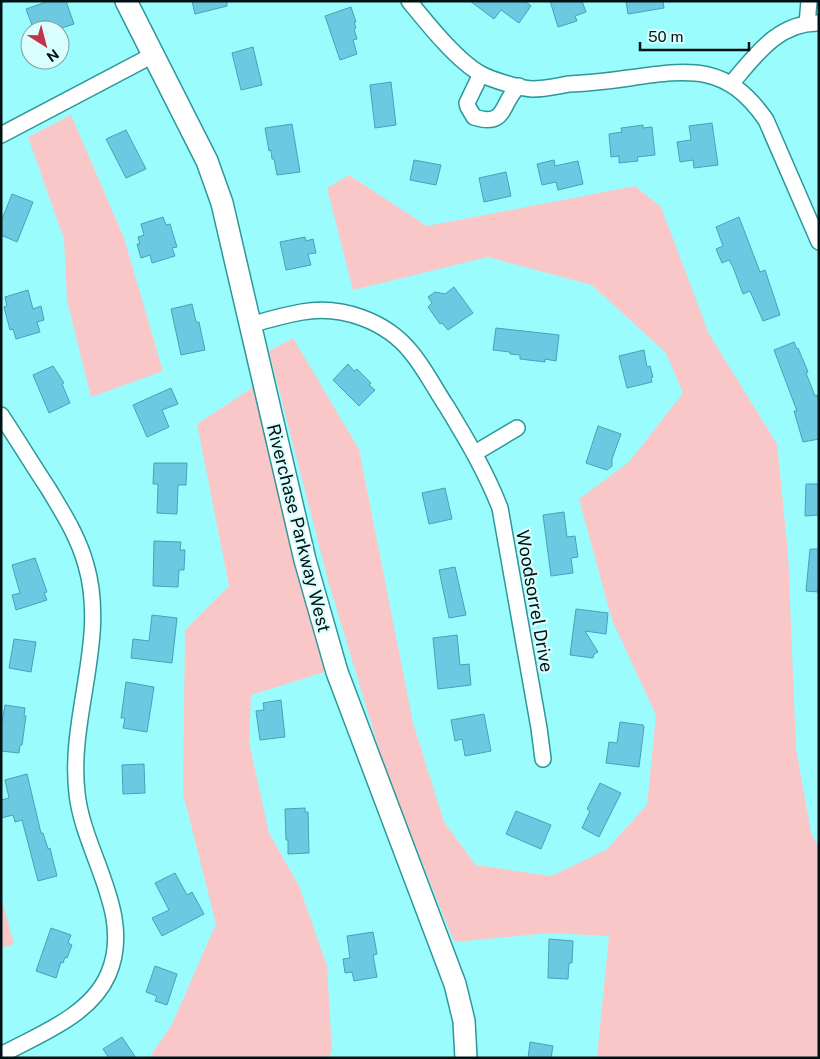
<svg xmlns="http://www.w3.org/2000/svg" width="820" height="1059" viewBox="0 0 820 1059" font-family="'Public Sans',sans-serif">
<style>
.green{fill:#f9c7c8}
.building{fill:#6dc9e1;stroke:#46a2b9}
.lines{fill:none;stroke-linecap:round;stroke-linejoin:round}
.street-casing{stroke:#2e9799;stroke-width:18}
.secondary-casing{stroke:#2e9799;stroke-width:24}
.street{stroke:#fff;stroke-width:15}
.secondary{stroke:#fff;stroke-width:21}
.labels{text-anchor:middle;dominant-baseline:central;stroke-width:4.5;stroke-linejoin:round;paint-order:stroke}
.street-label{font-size:18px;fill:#001213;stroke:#dafefe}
</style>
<rect width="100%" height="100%" fill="#9afcfd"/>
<path class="green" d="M71,115L124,238L163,371L91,397L67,300L64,239L28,137Z
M349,175L427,226L635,186L661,207L709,334L777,444L788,553L796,748L811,833L819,849V1058H600L597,1055L609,936L549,933L454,942L386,772L329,584L269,351L293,338L359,449L413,723L444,822L476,865L551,876L606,850L647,805L656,715L612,620L579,499L629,462L683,393L666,353L592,285L488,257L353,290L327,188Z
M255,386L289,544L328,671L251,695L249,742L269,833L299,886L327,966L332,1051L328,1058H149L172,1024L216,924L183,793L185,630L229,586L197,424Z
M1,897L14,944L1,948Z"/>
<path class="building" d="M49,1H66L74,24L56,30H49L46,20L32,25L26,9Z
M192,1H227V6L195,14Z
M470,1H525L531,6L519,23L501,10L494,19Z
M550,1H582L586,12L575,16L577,21L558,27Z
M626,1H663L664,8L628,14Z
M351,7L356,22H354L356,28L354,29L357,39L353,40L357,54L340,60L325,16Z
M253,47L262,85L241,90L232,53Z
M391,82L396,125L375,128L370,85Z
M712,123L718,165L694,168L693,160L680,162L677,142L691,140L689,126Z
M292,124L300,172L277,175L274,159H272L271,150L269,151L265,128Z
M643,125V128L652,127L655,155L637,157L638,161L619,163V156L611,157L609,134L622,132L621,128Z
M126,130L146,169L126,178L106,139Z
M414,160L441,165L436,185L410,180Z
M554,160L555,166L578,161L583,184L558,190L556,182L542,185L537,164Z
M506,172L511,196L484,202L479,178Z
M12,194L33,202L17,242L1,235V222Z
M163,217L166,225L170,224L177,247L172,248L175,256L152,263L150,255L141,258L137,244H140L138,237L144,235L141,224Z
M739,217L760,272L765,270L780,315L763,321L750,291L743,294L733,267L729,260L722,263L716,249L723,246L716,227Z
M305,237L306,241L313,239L316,253L308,254L311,265L286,270L280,242Z
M454,287L473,313L448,330L442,323L440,324L428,307L432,303L428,297L435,292L445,294Z
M28,290L33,309L41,306L44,320L37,322L40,332L16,339L13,329L10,330L4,307L7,306L5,297Z
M192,304L196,322H199L205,350L181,355L171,309Z
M496,328L559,335L556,361L545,359V362L520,359V355L510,354V352L493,350Z
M794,342L797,349L798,348L808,372L806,373L815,396L817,395L819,404V439L803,442L794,411H797L774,350Z
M644,350L647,367L650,366L653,377L651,378L652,382L627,388L619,356Z
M348,364L354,371L357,369L371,383L369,385L375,390L359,406L333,380Z
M53,366L64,383L62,384L70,403L49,413L33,375Z
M171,388L178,404L162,410L169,427L147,437L133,405Z
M598,426L621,434L612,459V466L607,470L586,463Z
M154,463H187L186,485H178L177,514L157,513L158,484H153Z
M806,484H819V515L805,516Z
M445,488L452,519L429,524L422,493Z
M564,512L567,537L575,536L578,557L571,558L573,573L551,576L543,515Z
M154,541L181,542L180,550H185L184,570H179L178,587L153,586Z
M810,549H819V592L806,591Z
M35,558L47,592L44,593L47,600L16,610L12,595L20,593L12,565Z
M455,567L466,615L449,618L439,570Z
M576,609L608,613L606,634L585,631L598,652L594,654L593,658L570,655Z
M152,615L177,618L172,663L131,658L133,639L149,641Z
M457,635L460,665L469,664L471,685L438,689L433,638Z
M14,639L36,642L31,672L9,668Z
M126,682L154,687L147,732L123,728L125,718H121Z
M281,700L285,737L260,740L256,711L264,710L263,703Z
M5,705L25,708L24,716H26L22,745H20L19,753L1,751V728Z
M484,714L491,751L465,756L462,739L455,741L451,720Z
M620,722L643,725L644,727L639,767L606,763L609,742L617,743Z
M144,764L145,793L123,794L122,765Z
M27,774L41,833H43L48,849L50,848L57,876L38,881L22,820L15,822L13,815L1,818V800L9,798L5,780Z
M600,783L621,793L599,837L582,828L590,811L587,809Z
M305,808V812H308L309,853L288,854V840H286L285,809Z
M516,811L551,825L541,849L506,834Z
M175,873L187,895L192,892L204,914L162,936L152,918L169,910L155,883Z
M51,928L71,935L68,943L72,945L67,958L65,957L63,963L61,962L56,978L36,971Z
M373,932L377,954L373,955L377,977L354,981L352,972L345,973L343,959L350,958L347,936Z
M549,939L573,941L572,963H569L568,979L548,978Z
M155,966L177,974L167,1005L155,1001L157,996L146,992Z
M122,1037L136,1058H109L103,1049Z
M530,1042L553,1046L551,1058H528Z"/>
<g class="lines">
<defs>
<path id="street" d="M409,1C427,23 457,61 481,74C492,80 519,88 532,89C545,89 557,86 569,84C590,83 609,81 629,78C691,69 727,64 766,120L819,242
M807,24L809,1
M481,74L467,103L468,107L474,117C508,128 500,102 519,86
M731,84C755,56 778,22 819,23
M1,135L153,55
M250,325C267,320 285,315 302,312C342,305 386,321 411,352C425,369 435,389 447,407C467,440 486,472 500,508L539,728L543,759
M1,415C17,439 32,464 48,488C63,513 78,536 86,565C108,640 68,717 77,793C83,853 135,914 108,975C90,1016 38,1035 1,1055
M475,453L517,428"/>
<path id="secondary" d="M126,1L207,161L222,203L305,560L337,672L455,984L464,1021L466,1058"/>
</defs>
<use href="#street" class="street-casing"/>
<use href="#secondary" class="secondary-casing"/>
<use href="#street" class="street"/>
<use href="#secondary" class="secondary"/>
</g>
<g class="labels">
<g class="street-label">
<text transform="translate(299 528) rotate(76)">Riverchase Parkway West</text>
<text transform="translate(535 601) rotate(80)">Woodsorrel Drive</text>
</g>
</g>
<rect width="820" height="1059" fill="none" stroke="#001213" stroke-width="5"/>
<g transform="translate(45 45) rotate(144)"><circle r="24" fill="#dafefe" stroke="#83a0a0"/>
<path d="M0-4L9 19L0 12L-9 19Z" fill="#c4334a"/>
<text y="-8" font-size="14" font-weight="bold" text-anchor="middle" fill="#001213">N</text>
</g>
<path d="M640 42v8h109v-8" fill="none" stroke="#001213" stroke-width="2.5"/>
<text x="648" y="42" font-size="15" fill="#001213" stroke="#dafefe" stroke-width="4" paint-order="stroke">50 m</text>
</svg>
